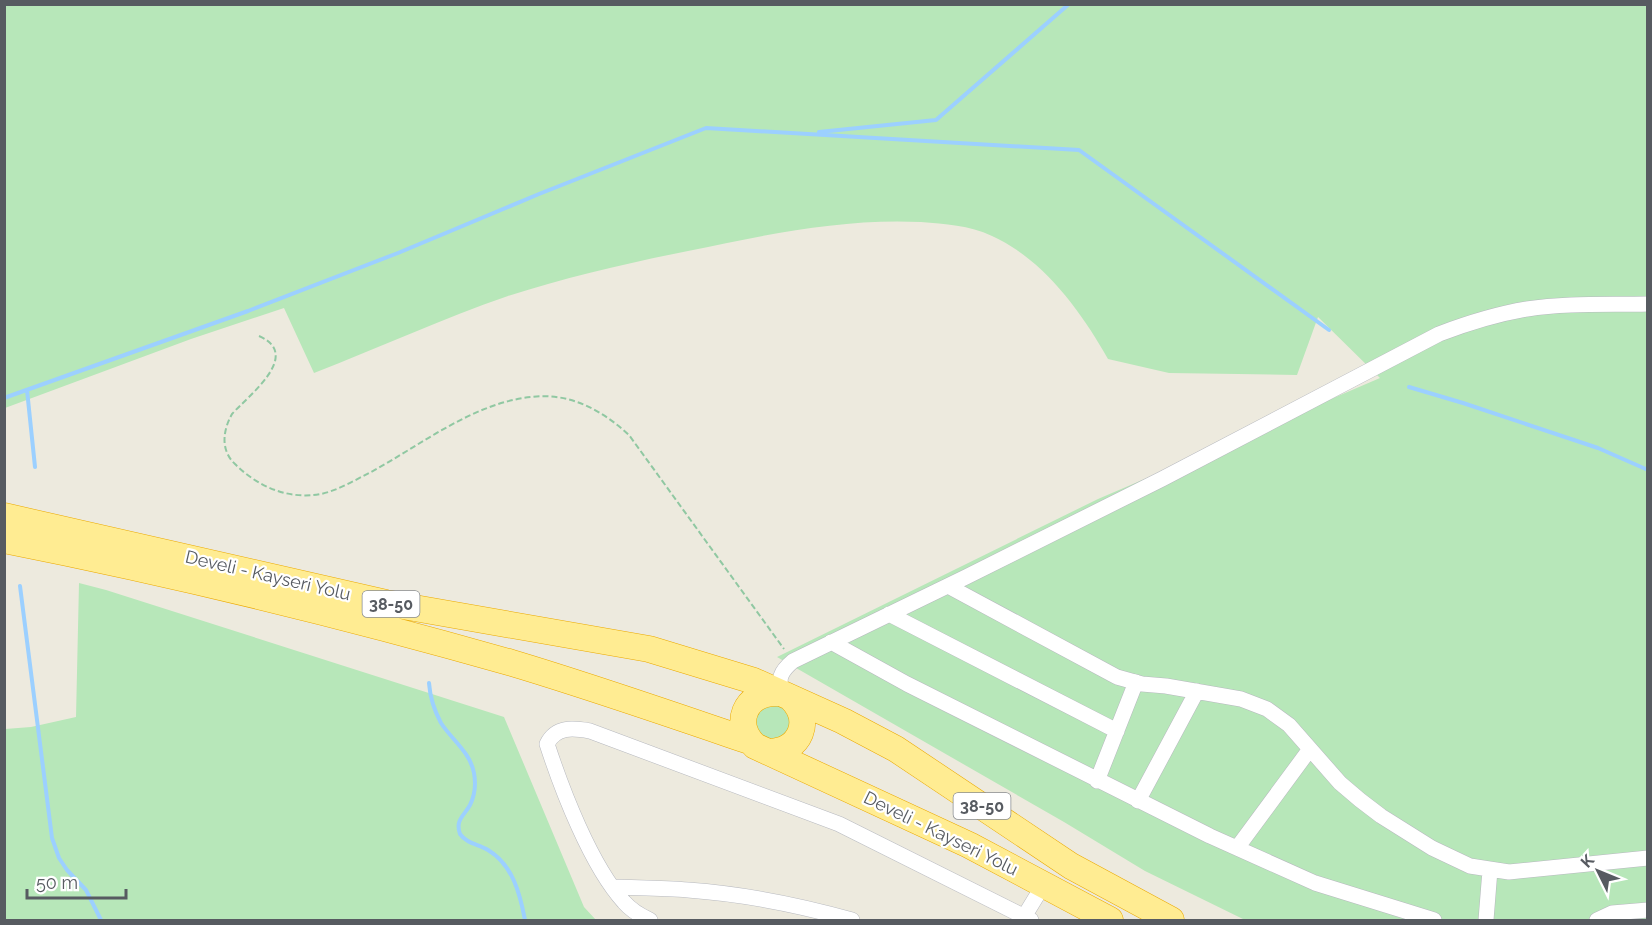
<svg xmlns="http://www.w3.org/2000/svg" width="1652" height="925" viewBox="0 0 1652 925" font-family="Raleway,sans-serif">
<style>
.green{fill:#b7e7b9}
.lines{fill:none;stroke-linecap:round;stroke-linejoin:round}
.stream{stroke:#9cd0ff;stroke-width:4}
.minor-casing{stroke:#b7b9bf;stroke-width:16}
.trunk-casing{stroke:#eba900;stroke-width:27}
.path{stroke:#90c8a2;stroke-width:2;stroke-dasharray:6 3;stroke-linecap:butt}
.minor{stroke:#fff;stroke-width:15}
.trunk{stroke:#ffec92;stroke-width:26}
.labels{text-anchor:middle;dominant-baseline:central;stroke-width:4.5;stroke-linejoin:round;paint-order:stroke}
.shield{fill:#fff;stroke:#898c90;stroke-width:1.5}
.shield-label{font-size:16px;font-weight:bold;fill:#575b61}
.street-label{font-size:18px;fill:#575b61;stroke:#fff}
</style>
<rect width="100%" height="100%" fill="#edeade"/>
<path class="green" d="M5,5H1647V920H1245L1145,871L1064,822L777,657L1098,499L1380,378L1318,317L1297,375L1169,373L1108,359C1081,311 1043,259 992,236C969,225 945,224 921,222C843,218 764,235 688,251C628,263 567,277 508,296C444,318 378,348 314,373L284,308L191,339L5,408Z
M79,583L106,590L504,717L584,907L596,920H5V729L31,727L76,717Z
M780,703L793,719L785,738L765,741L753,725L756,710Z"/>
<g class="lines">
<path class="stream" d="M819,132L936,120L1069,4
M1409,387L1463,403L1598,448L1648,470
M27,390L35,467
M4,398L248,311L398,253L539,194L706,128L1079,150L1329,330
M20,586L52,838L59,858L67,870L86,890L101,920
M429,683C430,697 434,710 441,723C452,740 470,752 474,773C476,784 475,795 470,805C464,816 455,820 460,834C467,844 478,844 488,850C513,865 520,894 525,920"/>
<defs>
<path id="minor" d="M948,586L1117,677L1142,684L1166,686L1241,699L1267,709L1289,725L1340,783L1360,800L1381,816L1432,848L1470,866L1509,872L1648,858
M889,614L1117,731
M831,642L907,684L1210,836L1315,883L1434,920
M784,694C776,680 781,671 793,661L966,577L1162,479L1439,334C1468,323 1497,314 1527,309C1567,303 1608,305 1648,304
M1097,781L1136,682
M1138,801L1197,691
M1237,848L1310,749
M614,887C638,888 663,888 688,890C743,894 799,905 852,920
M650,920C641,916 630,909 624,902C591,866 562,790 547,744C556,726 573,728 590,731L839,824L1031,920
M1022,920L1044,884
M1486,920L1490,870
M1597,920L1612,913L1648,910"/>
<path id="trunk" d="M4,516L386,603L649,649L754,681L843,721L896,749L1071,866L1171,920
M4,540C175,574 344,615 512,663C592,687 670,714 749,741
M776,693C745,693 732,724 755,746L969,845L1110,920
M769,752C801,751 813,720 791,698"/>
</defs>
<use href="#minor" class="minor-casing"/>
<use href="#trunk" class="trunk-casing"/>
<path class="path" d="M259,336C303,355 248,396 232,414C223,430 220,450 235,464C258,487 289,500 321,494C339,490 355,480 371,472C421,445 473,403 531,397C569,392 602,410 629,435L784,649"/>
<use href="#minor" class="minor"/>
<use href="#trunk" class="trunk"/>
</g>
<g class="labels">
<g class="shield">
<rect x="362.5" y="591" width="57" height="26" rx="4.5"/>
<rect x="953.5" y="793" width="57" height="26" rx="4.5"/>
</g>
<g class="shield-label">
<text x="391" y="604">38-50</text>
<text x="982" y="806">38-50</text>
</g>
<g class="street-label">
<text transform="translate(268 575) rotate(13)">Develi - Kayseri Yolu</text>
<text transform="translate(941 833) rotate(26)">Develi - Kayseri Yolu</text>
</g>
</g>
<rect width="1652" height="925" fill="none" stroke="#575b61" stroke-width="12"/>
<g transform="translate(1598 871) rotate(313)" stroke="#ffffff" stroke-width="4.5" paint-order="stroke">
<path d="M0-4.5L10 22L0 15L-10 22Z" fill="#575b61"/>
<text y="-9" font-size="16" font-weight="bold" text-anchor="middle" fill="#575b61">K</text>
</g>
<path d="M27 889v9h99v-9" fill="none" stroke="#575b61" stroke-width="3"/>
<text x="36" y="889" font-size="18" fill="#575b61" stroke="#ffffff" stroke-width="4.5" paint-order="stroke">50 m</text>
</svg>
